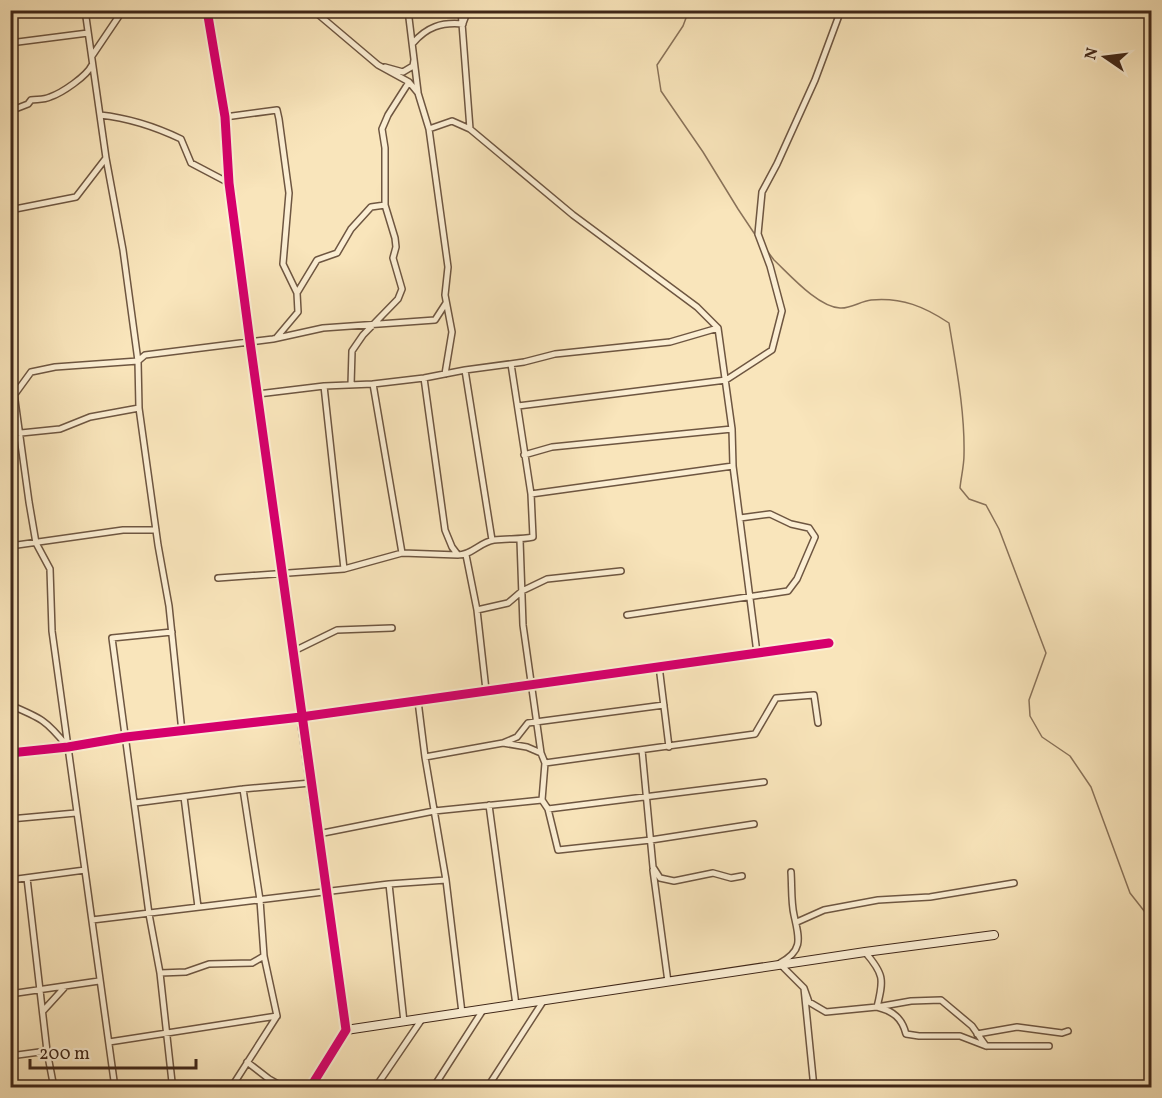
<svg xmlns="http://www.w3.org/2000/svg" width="1162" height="1098" viewBox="0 0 1162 1098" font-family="Vollkorn,serif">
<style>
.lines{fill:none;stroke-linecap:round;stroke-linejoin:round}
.stream{stroke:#897259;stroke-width:1.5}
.street-casing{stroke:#6e5641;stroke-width:8}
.secondary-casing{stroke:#3f2618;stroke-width:10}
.street{stroke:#fbeed3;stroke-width:5}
.secondary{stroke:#fbeed3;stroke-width:8}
.cycleway-casing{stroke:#fbeed3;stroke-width:13}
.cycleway{stroke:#d6006c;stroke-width:9}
</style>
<rect width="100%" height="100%" fill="#f9e5bb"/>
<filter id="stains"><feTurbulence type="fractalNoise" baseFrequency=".00333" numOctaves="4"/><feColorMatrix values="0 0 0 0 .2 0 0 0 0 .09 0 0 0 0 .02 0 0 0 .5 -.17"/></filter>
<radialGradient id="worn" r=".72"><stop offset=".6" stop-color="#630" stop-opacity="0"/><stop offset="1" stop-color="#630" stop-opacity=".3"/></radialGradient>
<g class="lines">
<path class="stream" d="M689,10L683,26L657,65L661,91L703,152L738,209L756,236
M768,252L774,260C790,275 818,307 840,308C850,309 861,301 871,300C902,297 925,307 949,323C956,366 965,411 964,455C964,466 961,477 960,488L969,499L986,505L999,529L1046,653L1029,700L1030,716L1042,737L1070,756L1091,787L1130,893L1152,921"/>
<defs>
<path id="street" d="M207,10L225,117L229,183L301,717
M313,10L378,65L409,82L418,93L429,129
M408,10L418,92
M461,10L470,129L573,215L697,307L718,328L732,429L733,466L757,653
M463,23L468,10
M10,43L88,33
M413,43C427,27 441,22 463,24
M92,56L123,10
M385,67L403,72L413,66L414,60
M10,111L28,104L31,100C37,99 44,100 50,97C62,93 87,76 92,65
M100,115C128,118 156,127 181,139L191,163L229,183
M225,117L277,110L279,119L289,193L283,264L297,293L298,312L277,337
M106,158L123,250L138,361L139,408L158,545L169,606L182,732
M10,210L76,197L106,158L85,10
M297,293L317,260L337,253L351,229L371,207L385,205V148L382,129L388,115L409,82
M10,364L29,502L36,543L50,569L52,631L115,1088
M465,370L492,540
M445,374L452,332L445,295L448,267L429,129L452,121L470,129
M424,378L445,530L452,547L458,555C472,555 480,542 494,540C507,538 520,540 533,537L531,494L511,364
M373,384L402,553
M351,385L352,351L363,335L398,299L402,289L393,258L396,247L395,238L385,205
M324,386L344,569
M258,394L324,386L373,384L424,378L465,370L524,362L555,354L670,342L718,328
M10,404L15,394L31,372L55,367L138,361L145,355L273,339L323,328L435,320L446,303
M518,406L726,380L772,350L782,311L770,266L758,234L762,192L777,164L815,80L841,10
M10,432L21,433L60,429L90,417L139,408
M524,455L552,447L732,429
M531,494L733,466
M520,540L523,625L541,753L545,763L542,800L548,809L558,850L651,840L754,824
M10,546L123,530H156
M466,555L477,610L486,690
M218,578L344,569L402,553L458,555
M477,610L508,603L522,591L547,579L621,571
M627,615L788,591L797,579L815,537L809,528L791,524L770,514L740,518
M172,632L112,638L149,914L160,973L172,1082L179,1088
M292,652L337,630L392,628
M10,662L13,682L10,684
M659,666L669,747
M418,701L425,757L446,880L462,1013
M10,705C41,718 46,720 67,746
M503,743L517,737L528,723L664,705
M642,750L653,867L660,878L674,881L713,873L731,878L742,876
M425,757L503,743L527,747L541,753
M545,763L755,734L776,698L814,695L818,723
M184,797L198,907
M135,803L243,789L311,783
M489,805L516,1005
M548,809L764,782
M10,819L76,813
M318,834L434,811L542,800
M653,870L668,982
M27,878L47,1051L54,1088
M10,880L85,870
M389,884L404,1022
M92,920L389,884L446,880
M797,922L824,910L878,900L930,897L1014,883
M865,952C884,974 884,979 877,1007C893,1011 902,1018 906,1034L919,1036H960L986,1046
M780,963C804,950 799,938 794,915C791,902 792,886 791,872
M781,965L804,988L814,1088
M160,973L186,972L209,964L252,963L264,956
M804,988L809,1002L826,1012L877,1007L911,1001L941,1000L972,1026L986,1046H1049
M10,994L99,981
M43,1011L64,988
M977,1034L1017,1027L1062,1033L1068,1031
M109,1042L277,1016
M10,1056L47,1051
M247,1062L269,1079L285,1088
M231,1088L277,1016L264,956L260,900L243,789
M375,1088L422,1019
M433,1088L483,1010
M487,1088L544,1000"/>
<path id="secondary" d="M301,717L346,1030L310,1088
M10,753L68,747L126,737L301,717L829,643
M346,1030L865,952L994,935"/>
</defs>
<use href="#street" class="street-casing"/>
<use href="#secondary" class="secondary-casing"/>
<use href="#street" class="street"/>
<use href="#secondary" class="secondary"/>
<defs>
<path id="cycleway" d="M207,10L225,117L229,183L250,342L346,1030L310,1088
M10,753L68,747L126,737L301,717L829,643"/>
</defs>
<use href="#cycleway" class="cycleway-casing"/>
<use href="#cycleway" class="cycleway"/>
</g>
<rect width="1162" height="1098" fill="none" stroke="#f9e5bb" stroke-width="36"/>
<rect x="12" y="12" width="1138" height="1074" fill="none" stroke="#3f2618" stroke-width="3"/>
<rect x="18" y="18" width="1126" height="1062" fill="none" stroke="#3f2618" stroke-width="1.5"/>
<g transform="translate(1105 57) rotate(284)" stroke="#fbeed3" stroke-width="4.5" paint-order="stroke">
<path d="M0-4.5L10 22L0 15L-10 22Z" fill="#3f2618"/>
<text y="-9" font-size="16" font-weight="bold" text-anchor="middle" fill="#3f2618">N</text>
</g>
<path d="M30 1059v9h166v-9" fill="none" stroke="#3f2618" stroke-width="3"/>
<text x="39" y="1059" font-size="18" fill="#3f2618" stroke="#fbeed3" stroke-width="4.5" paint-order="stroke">200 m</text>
<rect width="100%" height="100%" filter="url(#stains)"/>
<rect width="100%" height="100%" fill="url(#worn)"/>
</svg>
